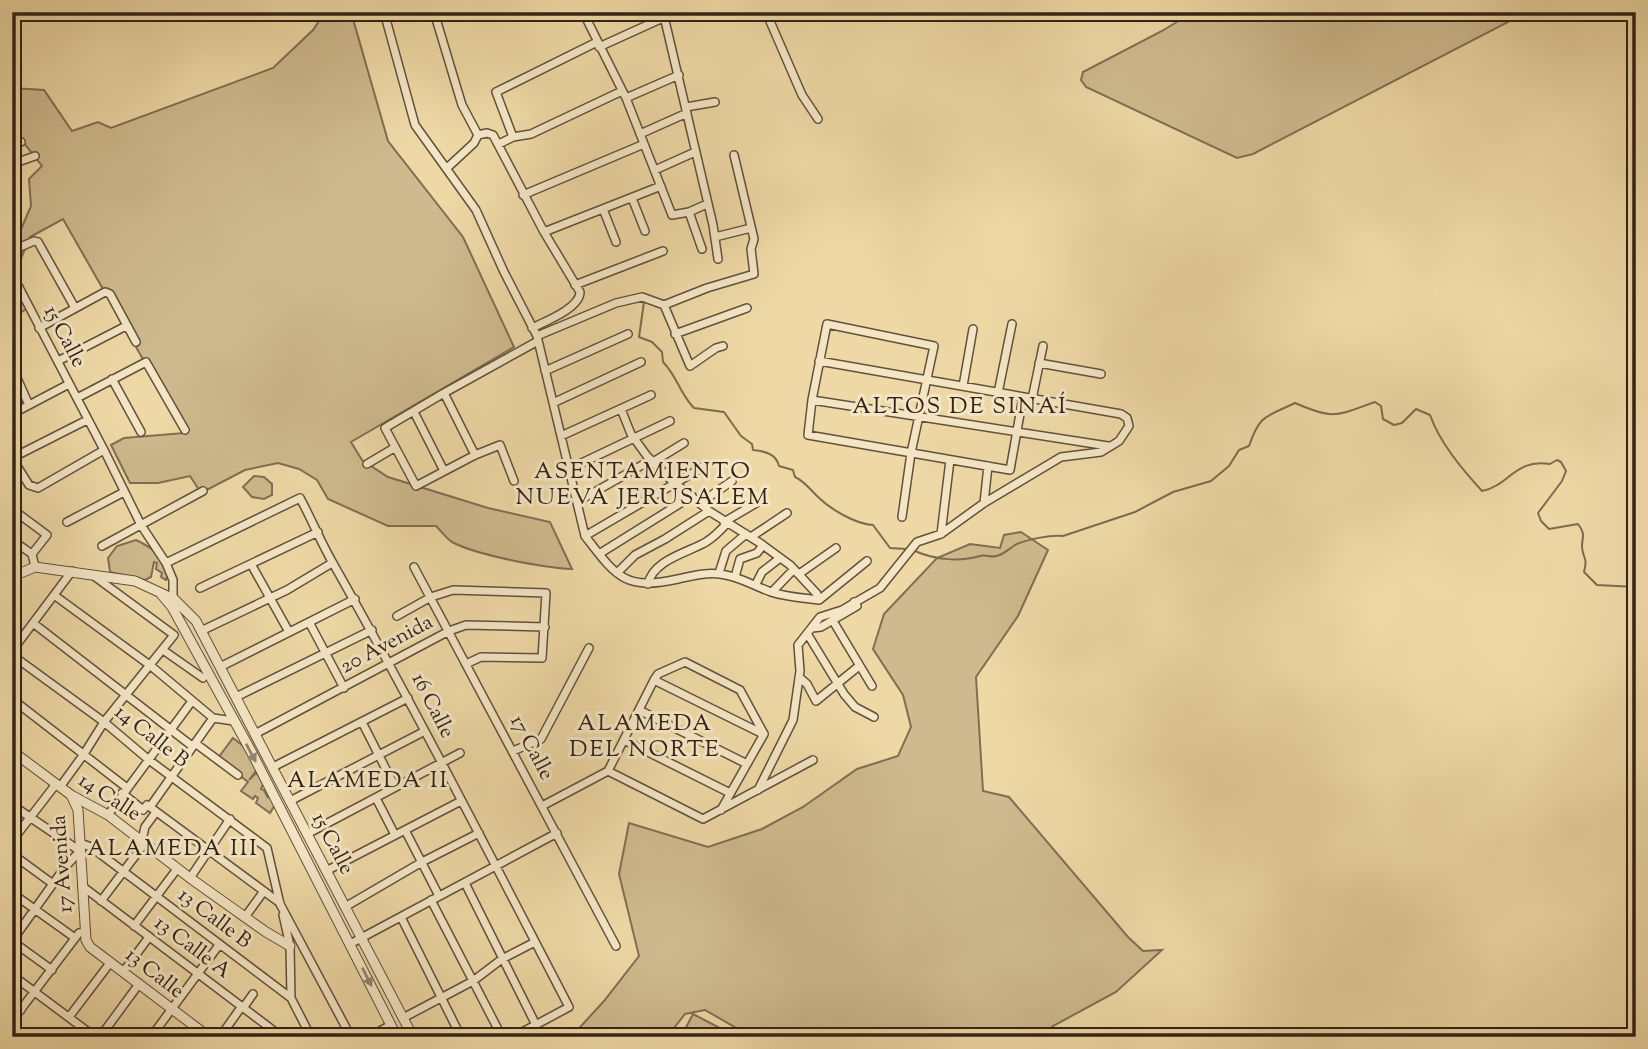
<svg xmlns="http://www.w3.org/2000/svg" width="1648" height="1049" viewBox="0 0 1648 1049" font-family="'Sorts Mill Goudy',serif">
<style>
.green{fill:#ceba8e;stroke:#806e53;stroke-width:2}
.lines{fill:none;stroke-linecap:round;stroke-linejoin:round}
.stream{stroke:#7d6b50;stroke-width:2}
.minor-casing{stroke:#62503c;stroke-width:10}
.tertiary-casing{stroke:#62503c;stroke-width:11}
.minor{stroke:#f4e6c5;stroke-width:7}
.tertiary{stroke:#f4e6c5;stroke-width:9}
.oneway{fill:#94846e}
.labels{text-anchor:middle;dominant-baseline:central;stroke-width:6;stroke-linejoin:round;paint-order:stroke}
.street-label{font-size:21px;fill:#332218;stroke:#f4e6c5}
.neighbourhood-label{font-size:23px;letter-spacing:2px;fill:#332218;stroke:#f4e6c5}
</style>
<rect width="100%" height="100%" fill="#eed9a6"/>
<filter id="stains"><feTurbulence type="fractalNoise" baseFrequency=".00286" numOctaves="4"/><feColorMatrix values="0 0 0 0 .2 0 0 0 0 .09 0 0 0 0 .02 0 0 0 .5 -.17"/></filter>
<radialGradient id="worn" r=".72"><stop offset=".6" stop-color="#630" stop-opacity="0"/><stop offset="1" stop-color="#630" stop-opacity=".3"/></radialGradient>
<path class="green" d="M325,12H351L388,141L463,237L514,347L351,442L362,460L388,477L488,508L550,522L572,569C544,568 476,555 452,542C446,538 441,531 436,526H388L328,499L317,480L299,469L278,463L245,470L201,493L190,476L158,483H130L111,445L124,438L185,433L63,219L30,237L12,280V250L31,206L29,179L42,166L12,128L13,88L44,90L72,131L98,122L111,128L273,68L313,30Z
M1193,12H1527L1253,154L1237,158L1086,87L1081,80L1083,72L1162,31Z
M12,281L28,308L12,318Z
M254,476L264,477L272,484V495L264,499L252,497L243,487Z
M1021,532L1048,550L1018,616L976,677L983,791L1009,797L1128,937L1143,951L1162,950L1116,992L1053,1026L1041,1037H752L705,1010L685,1014L667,1037H571L604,1001L639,956L619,874L629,823L708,847L762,829L803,807L857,769L898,756L911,727L903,695L873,649L884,614L937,558L970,544L1000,548L1004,535Z
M136,540C155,549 159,554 169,572L166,580L161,577L162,573L156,569L157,563L154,562L151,577L145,580L110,572L108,558L117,546Z
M233,738L252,753L259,767L249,780L256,773L262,778L263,784L261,789L264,790L268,798V794L276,803L270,813L256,803L258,798L255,796L253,799L241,791L248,782L218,758Z
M693,1014L737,1037H681Z"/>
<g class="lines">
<path class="stream" d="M644,302L639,337L652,342L662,352L663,362C677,376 680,394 694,408L724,412L741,436L752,444L753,450C763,451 776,453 779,466L793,470L795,477C804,481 810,489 817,496C830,509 855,524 873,525L890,548L906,549
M915,551C935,560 960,562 980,556C985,554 991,558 996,556C1003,555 1009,549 1015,545C1027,539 1050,535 1063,536L1135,512L1173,492L1211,481L1229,466L1239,450L1249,446C1260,414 1266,417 1295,403C1334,420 1336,416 1375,402L1381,406L1383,419L1394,425L1402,423L1416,409L1430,415C1440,443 1462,469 1482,491C1509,486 1515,458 1550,464L1557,460L1561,462L1566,471L1562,481L1538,513L1541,521L1549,529L1578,524C1586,534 1582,537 1582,547C1583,559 1588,557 1584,572L1597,585L1636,587"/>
<defs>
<path id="minor" d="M384,12L415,125L476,210L504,272L537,336L585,536C616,576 624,591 678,579C692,576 706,572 720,574C739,576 754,586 771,592C786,597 803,598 819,600L867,561
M434,12L462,105L478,135
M583,12L626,98L672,215L689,212L707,204
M663,12L713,225L718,259
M766,12L802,95L818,119
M599,47L665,17
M626,98L679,75
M686,107L715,102
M640,134L687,113
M513,137L496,92L597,42
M499,144L513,137L531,134L622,91
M12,146L21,142
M12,164L35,156
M447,168L474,143L478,135L487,133L493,135L544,232L580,292C580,308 546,321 532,328
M655,170L695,152
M523,195L644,144
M632,198L645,231
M603,209L616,242
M689,212L702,249
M544,232L661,186
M715,237L751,228
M12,274L104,450L141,525L166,563L173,580V604
M12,274L18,248L34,241L38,242L75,308
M575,285L663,251
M664,305L707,288L754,274L751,249L754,239L734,155
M39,328L105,292L110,294L136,342
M675,334L747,308
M537,336L616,303L642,297L664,305L690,366L716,348L723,346
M58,361L126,326
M1039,363L1101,374
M12,367L29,405
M545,371L628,334
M112,379L141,432
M963,386L973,329
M444,393L385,428L416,486L475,455L500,445L514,481
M998,393L1012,324
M77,398L146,362L185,430
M1032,399L1043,346
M812,400L1108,446
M553,403L641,362
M621,409L631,434L647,456L670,479L709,511L760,543L790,565L817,594L819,600
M414,412L444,471
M12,414L69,384
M561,436L651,395
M475,455L444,393L538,341
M12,458L29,485L38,488L104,450
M12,458L87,420
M653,462L684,443
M367,464L394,448
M569,469L670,421
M577,502L651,460
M700,503L732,481
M984,503L988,466
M12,509L47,535L32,554L35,567
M902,517L911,453L934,346L827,324L812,400L808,435L1010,470L1023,397
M67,522L124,492
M724,522L758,502
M941,534L950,460
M585,536L708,464
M751,537L787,513
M12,540L32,554
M102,546L203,491
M599,554L692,496
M166,563L300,498C312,520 321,543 334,565C416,710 492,859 569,1007L513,1037
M251,564L289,632
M414,567L616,946
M617,573L635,555L665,539L709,511
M719,573L726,551L746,534
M799,574L836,548
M735,577L740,559L757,553L763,545
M648,584C653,560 687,553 706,542C714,537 721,530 727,523
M756,584L762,572L780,558
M200,588L318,532
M772,592L794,569
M54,595L151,666L213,718L234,721
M397,616L431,597L453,590L546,593L542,658L481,657L466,664
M833,621L872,686
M309,622L344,688
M33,623L192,746
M812,628L821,627L857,606L854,602
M201,631L287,590L332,563
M808,635L844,694L855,707L874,717
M163,650L203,678
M12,651L72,571
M12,655L104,722L149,760L267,848L280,904L351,1037
M220,667L355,599
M799,677L807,684L816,701L859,666
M654,680L763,734
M236,697L372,630
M12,699L127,788
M639,710L747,764
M362,722L395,787
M255,734L449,631L466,625L545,627
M624,740L730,793
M195,743L238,775
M513,751L541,739L589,648
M273,767L408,698
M608,771L703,819L813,760
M60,787L84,754L104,722L174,635L94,576
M758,790L793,720L800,671L798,645L820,617L842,610L880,588L917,542L941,534L984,503L1061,457L1101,452L1119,441L1129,426L1127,418L1121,414L819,361
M122,793L143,810L147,805L150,807
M376,798L395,835
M290,801L425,731
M12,805L80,851L65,867L12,941
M542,806L608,771L654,680L658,674L685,662L740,690L764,734
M150,807L280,903
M150,807L213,718
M721,810L764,734
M108,815L192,701
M405,830L439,896
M307,834L460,753
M142,840L145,827L156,812
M12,841L56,784
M80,843L91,847L291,998L311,1037
M12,854L53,884
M326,871L461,801
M190,878L230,819
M465,883L536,1025
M82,886L282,1037
M12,893L75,938
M431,900L502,1037
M101,901L145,843
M345,907L422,862L479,833
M283,915L290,946L291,998
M245,917L264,891
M401,917L461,1037
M134,926L177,869
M12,941L52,970
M350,944L557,833
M123,972L149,937
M12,975L95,1037
M12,1001L21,1010
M243,1008L253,994
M69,1017L110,963
M403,1018L473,981L502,959L535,942
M12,1021L79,933L85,932
M100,1037L139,984
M151,1037L219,945
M220,1037L242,1006
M369,1037L391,1025"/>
<path id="tertiary" d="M12,581L16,575L35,567L135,581L174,599L196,621L413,1037
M161,594L172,607L252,753L397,1037
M12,751L71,795L108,815L190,878L266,932L290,946
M72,797L78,810L86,940L90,947L209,1037"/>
</defs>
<use href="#minor" class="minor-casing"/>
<use href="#tertiary" class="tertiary-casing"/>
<use href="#minor" class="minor"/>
<use href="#tertiary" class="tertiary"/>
</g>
<defs><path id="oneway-solid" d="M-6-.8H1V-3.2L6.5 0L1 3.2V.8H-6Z" transform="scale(1.75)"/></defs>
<g class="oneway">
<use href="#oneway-solid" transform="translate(251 753) rotate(62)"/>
<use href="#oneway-solid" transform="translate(367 977) rotate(63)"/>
</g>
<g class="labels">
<g class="street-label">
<text transform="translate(64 337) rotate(62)">15 Calle</text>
<text transform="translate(387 645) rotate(-28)">20 Avenida</text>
<text transform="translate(432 706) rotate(63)">16 Calle</text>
<text transform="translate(151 737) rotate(38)">14 Calle B</text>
<text transform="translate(531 748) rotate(62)">17 Calle</text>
<text transform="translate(109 798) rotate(33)">14 Calle</text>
<text transform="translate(332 844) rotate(62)">15 Calle</text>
<text transform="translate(63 864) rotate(-94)">17 Avenida</text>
<text transform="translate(214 919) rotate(37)">13 Calle B</text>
<text transform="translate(192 948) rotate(37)">13 Calle A</text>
<text transform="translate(154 974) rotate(38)">13 Calle</text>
</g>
<g class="neighbourhood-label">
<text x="960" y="407">ALTOS DE SINAÍ</text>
<text x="643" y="472">ASENTAMIENTO<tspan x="643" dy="26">NUEVA JERUSALEM</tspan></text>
<text x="645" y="724">ALAMEDA<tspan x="645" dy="26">DEL NORTE</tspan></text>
<text x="368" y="781">ALAMEDA II</text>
<text x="173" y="849">ALAMEDA III</text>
</g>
</g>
<rect width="1648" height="1049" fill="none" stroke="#eed9a6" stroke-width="42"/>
<rect x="14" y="14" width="1620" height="1021" fill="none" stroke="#332218" stroke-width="3.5"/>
<rect x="21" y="21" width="1606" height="1007" fill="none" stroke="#332218" stroke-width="2"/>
<rect width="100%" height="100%" filter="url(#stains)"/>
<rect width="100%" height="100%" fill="url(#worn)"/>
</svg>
